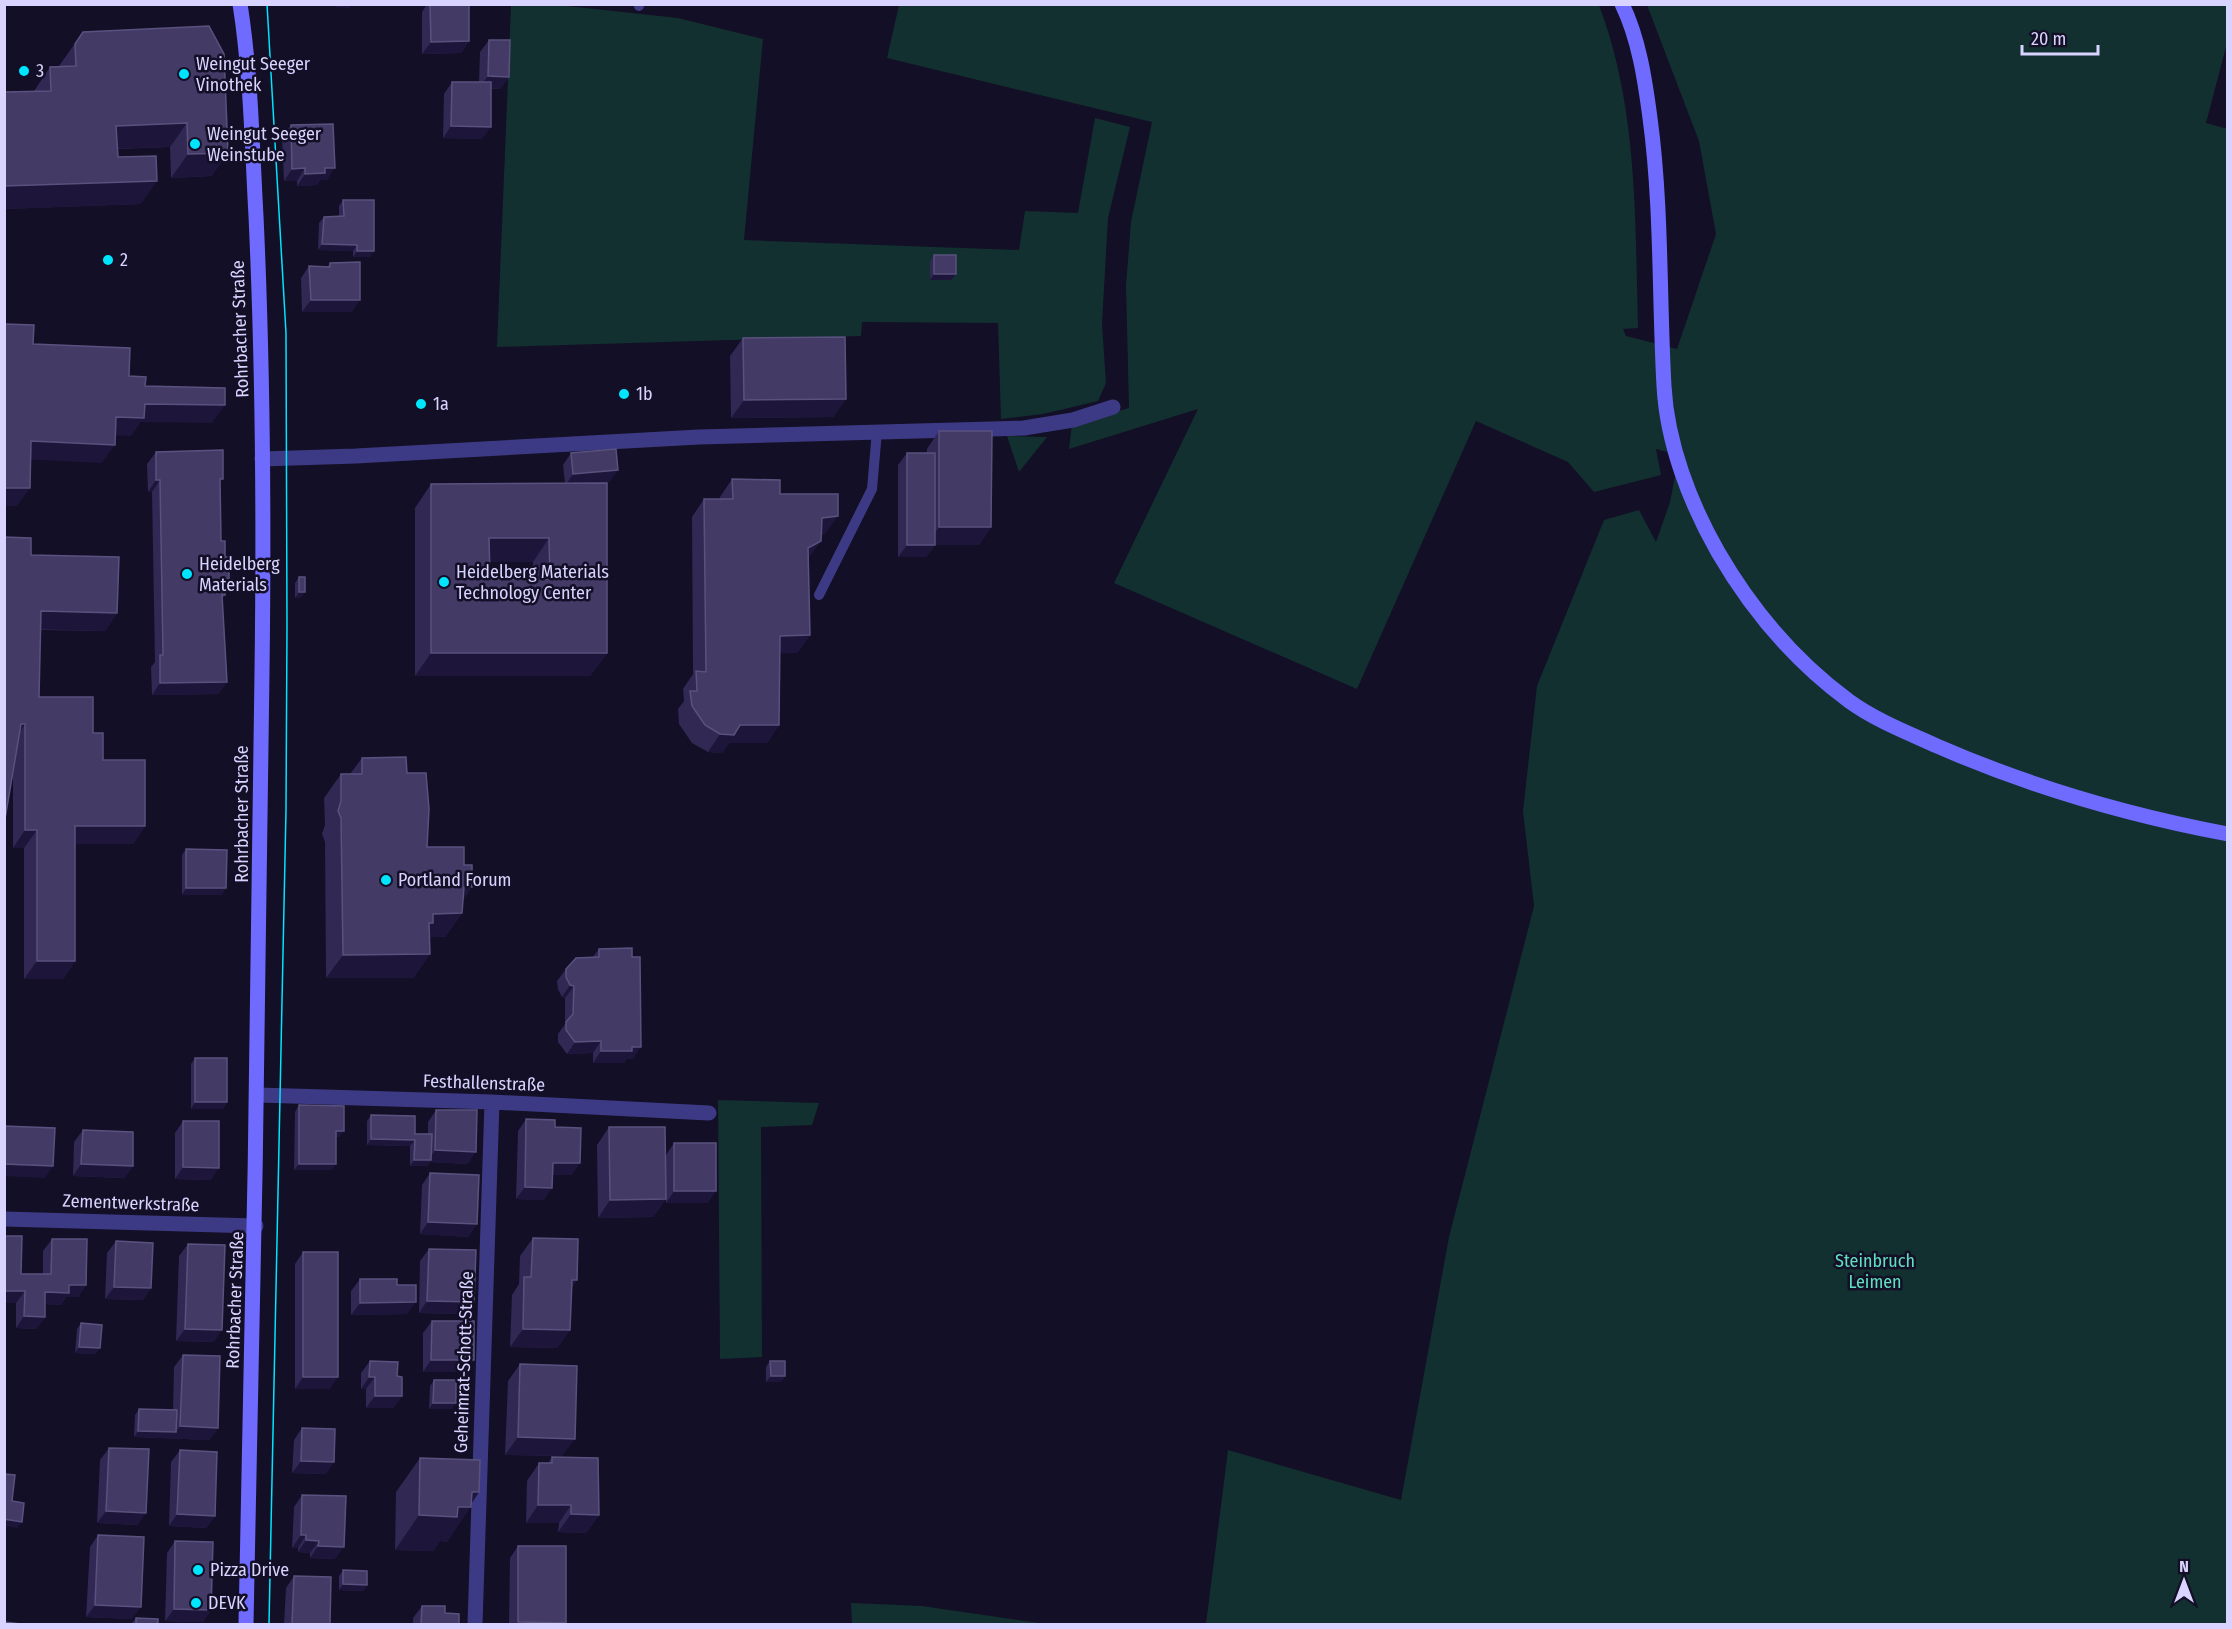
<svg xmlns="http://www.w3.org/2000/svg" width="2232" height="1629" viewBox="0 0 2232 1629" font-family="'Fira Sans Condensed',sans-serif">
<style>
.green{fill:#12302f}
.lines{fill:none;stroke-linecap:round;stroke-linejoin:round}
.service{stroke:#3d3a85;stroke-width:10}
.minor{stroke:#3d3a85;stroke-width:15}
.secondary{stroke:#6f6bff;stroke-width:15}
.tram{stroke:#00e5ff;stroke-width:1.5}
.wall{fill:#312854;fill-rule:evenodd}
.shaded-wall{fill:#1d163a}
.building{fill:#433a66;stroke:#5a527e;stroke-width:1.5;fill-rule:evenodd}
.poi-dot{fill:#00e5ff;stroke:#130f26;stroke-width:2}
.labels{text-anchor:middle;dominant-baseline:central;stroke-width:5;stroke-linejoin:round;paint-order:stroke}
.poi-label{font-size:18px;fill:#d9d4ff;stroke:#130f26;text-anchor:start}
.street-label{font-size:18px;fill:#d9d4ff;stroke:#130f26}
.park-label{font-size:18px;fill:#5fe0c0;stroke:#130f26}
</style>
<rect width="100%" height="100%" fill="#130f26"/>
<path class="green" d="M511,5H558L678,18L763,39L744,240L1019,250L1025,211L1078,213L1095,118L1130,127L1108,218L1102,324L1106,383L1098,401L1043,414L1001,419L998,323L862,322L861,336L497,347Z
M899,5H1599C1638,108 1635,219 1638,328L1623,329L1626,336L1677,349L1716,234L1699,141L1647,5H2227V43L2206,123L2228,129L2227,1624H1206L1228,1450L1401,1500L1449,1237L1534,906L1523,811L1537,686L1604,520L1639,510L1656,542L1670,502L1679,455L1656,449L1661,475L1594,492L1568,462L1476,421L1357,689L1114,583L1198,409L1069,449L1072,424L1129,408L1126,285L1131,222L1152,122L887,58Z
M1007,436L1047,437L1019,472Z
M718,1100L819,1103L812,1125L761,1127L762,1357L720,1359Z
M851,1603L922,1606L1046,1624H852Z"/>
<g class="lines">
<path class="service" d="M639,4V6
M819,595L872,489L877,431"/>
<path class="minor" d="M262,459L356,456L699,437L1024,428L1073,420L1113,407
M258,1095L492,1102L709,1113
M4,1219L256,1226
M475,1624L492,1102"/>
<path class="secondary" d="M240,4C251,74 252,145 256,216C263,367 264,520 262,672C259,989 253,1307 246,1624
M1622,4C1639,39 1645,80 1650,118C1662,207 1659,297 1664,386C1667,443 1690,503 1718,552C1751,609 1796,662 1849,701C1875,720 1908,733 1937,746C2031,787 2127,815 2228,834"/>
<path class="tram" d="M267,4L286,333L287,625L286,810L269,1624"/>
</g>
<path class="wall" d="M427,4H469V41L461,53L422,54V12Z
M209,26L212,176L171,178L170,147L118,149V157L141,204L4,209V92L34,91L50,67L59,66L83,32Z
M489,40L509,77L500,89H491L482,139L443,138L444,94L452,82H479L480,52Z
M291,125L327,180H320L317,185L297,186V181H284L282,137Z
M343,200L370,257H353V251L318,250L319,223L324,217L339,216V206Z
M934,255L956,274L951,280H930V261Z
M330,263L352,312H302L301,278L309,266L327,267Z
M743,338L846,399L833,417L731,418L730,356Z
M939,431L991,527L979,545H935L926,557H898V465L907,453H927V449Z
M156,452L220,484L221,541L229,579L225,585V595L222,599L227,682L218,694L152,695L151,667L155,662L152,492H148L147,464Z
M571,453L618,470L609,482L603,483L607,653L590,676H415V508L431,484L565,483L563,465ZM489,562H533V579H490Z
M732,479L780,494L825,534L821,535V541L808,558L810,635L797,653H780L779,725L767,743H729L722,753L708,752L692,743L679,724L678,709L684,701L683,689L693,674L692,517L704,499H720V497Z
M31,555L117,613L105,631L40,630L39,697L93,733L103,760L145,826L133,844H75V961L63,979H24V848H13V775Z
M299,577L301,598H295V583Z
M362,758L407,773L427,847L464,865L472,887L463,900L462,913L445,937H430V954L413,978H326L325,842L322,834L325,825L324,798L341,774H350Z
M186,849L222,895H182V855Z
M599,949L633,1059H626L624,1063H593V1053L567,1054L558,1042V1034L565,1024V998L562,997L558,989L557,981L566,969L592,958Z
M195,1058L227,1102L223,1109H191V1064Z
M299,1105L344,1131L339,1137H336L332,1170H294L295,1112Z
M436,1110L468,1164L430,1162L427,1166H410V1146L367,1145V1121L371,1115L415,1134H428V1122Z
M526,1119L555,1127L572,1175H553L544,1200L516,1199L518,1131Z
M183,1121L211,1180L175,1179V1133Z
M609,1127L666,1199L653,1217L598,1218L597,1145Z
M83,1130L133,1166L124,1178L73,1176L74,1142Z
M674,1143L716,1191L707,1203H666V1155Z
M430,1173L477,1224L468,1237L420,1234L422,1185Z
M533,1238L577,1280L571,1289L570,1330L557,1348L510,1347L512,1295L519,1284L520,1256Z
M52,1239L86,1285L78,1297H66L61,1305L45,1304V1317L36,1329L16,1328V1303L21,1274H43V1251Z
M116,1241L151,1288L143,1300L105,1299L107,1253Z
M188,1244L214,1342L176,1341L179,1256Z
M429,1249L466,1314L419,1313L420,1261Z
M303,1252L330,1389H295V1264Z
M360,1279L397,1285L407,1314L351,1315V1291Z
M432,1321L465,1372H423V1333Z
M81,1323L96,1354L75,1353L77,1329Z
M183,1355L218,1428L209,1440L134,1437L135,1415L139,1409L173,1410L174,1367Z
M370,1361L397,1376L402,1396L393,1408H366V1389H361V1373Z
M770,1361L785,1376L781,1382H766V1367Z
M520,1364L562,1456L505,1455L508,1381Z
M434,1380L452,1409H429L430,1386Z
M302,1428L334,1462L325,1474L292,1473L294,1440Z
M109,1448L138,1525L97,1523L100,1460Z
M180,1450L215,1516L206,1528L169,1526L171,1462Z
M552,1457L599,1515L586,1533L558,1532L559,1523H526L527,1481L539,1463H548Z
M420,1458L479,1492L447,1542L440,1541L433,1551L395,1550L396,1492Z
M302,1495L335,1559L310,1558V1553L298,1552V1548H292L294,1507Z
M98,1535L132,1619L86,1617L90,1547Z
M175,1541L211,1610L203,1622L165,1621L167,1553Z
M518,1546L565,1624H509L510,1558Z
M343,1570L367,1585L363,1591L339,1590V1576Z
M294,1576L330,1624H284L286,1588Z
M422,1606L445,1613L459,1624H413V1618Z
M136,1618L158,1624H131Z"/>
<path class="shaded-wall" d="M337,4H351L349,8L335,7Z
M469,41L461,53L422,54L431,42Z
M488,76L509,77L500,89L479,88Z
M187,123L170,147L100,149L116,126Z
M451,126L491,127L482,139L443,138Z
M228,153L212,176L171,178L188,154Z
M305,168L297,181H284L292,169Z
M325,168H335L327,180H320L317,185L297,186L305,174Z
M157,181L141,204L4,209V186Z
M322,244L357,245L353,251L318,250Z
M357,251H374L370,257H353Z
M934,274H956L951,280H930Z
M311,300H360L352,312H302Z
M846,399L833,417L731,418L744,400Z
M145,404L225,405L212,423L141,422L131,436L103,435L116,417Z
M31,441L115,445L102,463L19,459Z
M618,470L609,482L565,486L573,474Z
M156,480H160L152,492H148Z
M4,488H30L17,506H4Z
M838,516L825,534L809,536L822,518Z
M939,527H991L979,545H935L926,557H898L907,545H927Z
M489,538H549L533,562H472Z
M821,541L808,559V548Z
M299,592H305L301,598H295Z
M41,611L117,613L105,631L28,629Z
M810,635L797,653L768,654L780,636Z
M431,653H607L590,676H415Z
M227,682L218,694L152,695L160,683Z
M21,724H25L13,742Z
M740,725H779L767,743H729L722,753L708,752L720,734Z
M75,826H145L133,844H63Z
M25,830H37L24,848H13Z
M464,887H472L456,911Z
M186,888H226L222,895H182Z
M462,913L445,937H424L433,914Z
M430,954L413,978H326L343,955Z
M37,961H75L63,979H24Z
M570,985L574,986L565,998L562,997Z
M601,1041L593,1053L567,1054L575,1042Z
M632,1047H641L633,1059H626L624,1063H593L601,1051Z
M195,1102H227L223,1109H191Z
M336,1131H344L339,1137H332Z
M371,1139L415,1140L410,1146L367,1145Z
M435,1150L476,1152L468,1164L430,1162L427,1166H410L414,1160H429Z
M553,1163H580L572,1175H544Z
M4,1164L53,1166L45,1178L4,1176Z
M81,1164L133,1166L124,1178L73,1176Z
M299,1164H336L332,1170H294Z
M183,1167L219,1168L211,1180L175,1179Z
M525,1187L552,1188L544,1200L516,1199Z
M674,1191H716L707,1203H666Z
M666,1199L653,1217L598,1218L610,1200Z
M428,1222L477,1224L468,1237L420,1234Z
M572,1280H577L565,1298Z
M69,1285H86L78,1297H66L61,1305L37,1304L45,1292Z
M114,1287L151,1288L143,1300L105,1299Z
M4,1291H25L16,1303H4Z
M427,1301L474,1302L466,1314L419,1313Z
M416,1302L407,1314L351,1315L360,1303Z
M24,1316L45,1317L36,1329L16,1328Z
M185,1329L222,1330L214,1342L176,1341Z
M523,1329L570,1330L557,1348L510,1347Z
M79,1347L100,1348L96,1354L75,1353Z
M431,1360H474L465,1372H423Z
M771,1376H785L781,1382H766Z
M303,1377H338L330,1389H295Z
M369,1377H375L366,1389H361Z
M375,1396H402L393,1408H366Z
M433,1403H456L452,1409H429Z
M180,1426L218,1428L209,1440L134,1437L138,1431L176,1432Z
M518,1437L575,1439L562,1456L505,1455Z
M301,1461L334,1462L325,1474L292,1473Z
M472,1492H479L469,1507H471L447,1542L440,1541L433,1551L395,1550L419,1515L458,1507Z
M538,1505H571L559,1523H526Z
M106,1511L146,1513L138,1525L97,1523Z
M177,1514L215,1516L206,1528L169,1526Z
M571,1514L599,1515L586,1533L558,1532Z
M4,1519L22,1522L17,1528L4,1526Z
M301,1535H306L298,1548H292Z
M306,1540L319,1541L310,1553L298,1552Z
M318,1546L344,1547L335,1559L310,1558Z
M343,1584L367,1585L363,1591L339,1590Z
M95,1605L141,1607L132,1619L86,1617Z
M174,1609L211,1610L203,1622L165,1621Z
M518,1622L566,1623L565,1624H516Z"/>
<path class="building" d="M430,4H469V41L431,42Z
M209,26L224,54L228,153L188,154L187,123L116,126L118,157L156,156L157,181L4,186V92L51,91L50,67L76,66L75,44L83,32Z
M489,40H510L509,77L488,76Z
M452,82H491V127L451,126Z
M333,124L335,168H325V173L305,174V168L292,169L291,125Z
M343,200H374V251H357V245L322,244L324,217L344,216Z
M934,255H956V274H934Z
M360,262V300H311L309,266L330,267V263Z
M4,324L34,325L33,344L130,348L129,376L146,377L145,386L225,388V405L145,404L144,418L116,417L115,445L31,441L30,488H4Z
M845,337L846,399L744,400L743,338Z
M939,431H992L991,527H939Z
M616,449L618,470L573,474L571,453Z
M223,450V479H220L221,541H225V557H229V579H225V595H222L227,682L160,683V655H163L160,480H156V452Z
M907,453H935V545H907Z
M732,479L780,480V494H838V516L822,518L821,541L808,548L810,635L780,636L779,725H740L734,735L720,734L705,725L692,706L690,691H697L696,671L706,672L704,499H733Z
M607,483V653H431V484ZM489,538H549L550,579H490Z
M4,537L31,538V555L119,557L117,613L41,611L39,697H93V733H103V760H145V826H75V961H37V830H25V724H21L4,825Z
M299,577H305V592H299Z
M406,757L407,773H426L429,809L427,847H464V865H472V887H464L462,913L433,914V923H429L430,954L343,955L341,818L338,811L341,801V774H362V758Z
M186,849L227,850L226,888H186Z
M632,948V957H640L641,1047H632V1051H601V1041L575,1042L566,1030V1022L573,1014L574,986L570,985L566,977V969L576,958L599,957V949Z
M195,1058H227V1102H195Z
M299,1105L344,1106V1131H336V1164H299Z
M436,1110H477L476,1152L435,1150Z
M371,1115L415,1116V1134H432L431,1160H414L415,1140L371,1139Z
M526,1119L555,1120V1127L581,1128L580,1163H553L552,1188L525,1187Z
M183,1121H219V1168L183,1167Z
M4,1126L55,1128L53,1166L4,1164Z
M609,1127H665L666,1199L610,1200Z
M83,1130L133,1132V1166L81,1164Z
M674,1143H716V1191H674Z
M430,1173L479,1175L477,1224L428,1222Z
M4,1236H22L21,1274H51L52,1239H87L86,1285H69V1293L45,1292V1317L24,1316L25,1291H4Z
M533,1238L578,1239L577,1280H572L570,1330L523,1329L524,1277H531Z
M116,1241L153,1243L151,1288L114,1287Z
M188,1244L225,1245L222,1330L185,1329Z
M429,1249L476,1250L474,1302L427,1301Z
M303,1252H338V1377H303Z
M360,1279H397V1285H416V1302L360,1303Z
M432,1321H474V1360H431Z
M81,1323L102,1325L100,1348L79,1347Z
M183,1355L220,1356L218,1428L180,1426Z
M370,1361L398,1362L397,1376L402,1377V1396H375V1377H369Z
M770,1361H785V1376H771Z
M520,1364L577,1366L575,1439L518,1437Z
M434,1380H456V1403H433Z
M139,1409L177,1410L176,1432L138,1431Z
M302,1428L335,1429L334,1462L301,1461Z
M109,1448L149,1449L146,1513L106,1511Z
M180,1450L217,1452L215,1516L177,1514Z
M552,1457L598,1458L599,1515L571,1514V1505H538L539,1463H552Z
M420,1458L480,1460L479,1492H472L471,1507H458L457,1517L419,1515Z
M4,1474L15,1475L12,1501L24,1503L22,1522L4,1519Z
M302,1495L346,1496L344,1547L318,1546L319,1541L306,1540V1535H301Z
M98,1535L144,1537L141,1607L95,1605Z
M175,1541L213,1542L211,1610L174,1609Z
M518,1546H566V1623L518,1622Z
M343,1570L367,1571V1585L343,1584Z
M294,1576L331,1577L330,1624H292Z
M422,1606H445V1613L459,1614V1624H421Z
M136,1618L158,1619V1624H136Z
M4,1622L21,1624H4Z"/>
<g class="poi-dot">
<circle cx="24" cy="71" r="6"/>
<circle cx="184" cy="74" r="6"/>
<circle cx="195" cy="144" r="6"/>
<circle cx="108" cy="260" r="6"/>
<circle cx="624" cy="394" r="6"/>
<circle cx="421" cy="404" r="6"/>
<circle cx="187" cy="574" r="6"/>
<circle cx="444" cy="582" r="6"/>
<circle cx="386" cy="880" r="6"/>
<circle cx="198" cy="1570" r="6"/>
<circle cx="196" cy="1603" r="6"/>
</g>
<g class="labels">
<g class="poi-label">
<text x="196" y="64">Weingut Seeger<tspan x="196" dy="21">Vinothek</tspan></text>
<text x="36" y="71">3</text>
<text x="207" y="134">Weingut Seeger<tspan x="207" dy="21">Weinstube</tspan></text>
<text x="120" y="260">2</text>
<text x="636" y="394">1b</text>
<text x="433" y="404">1a</text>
<text x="199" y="564">Heidelberg<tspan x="199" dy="21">Materials</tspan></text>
<text x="456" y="572">Heidelberg Materials<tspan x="456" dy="21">Technology Center</tspan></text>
<text x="398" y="880">Portland Forum</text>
<text x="210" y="1570">Pizza Drive</text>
<text x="208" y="1603">DEVK</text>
</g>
<g class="street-label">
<text transform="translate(240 329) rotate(-92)">Rohrbacher Straße</text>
<text transform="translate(242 814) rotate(-90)">Rohrbacher Straße</text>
<text transform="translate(484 1083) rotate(2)">Festhallenstraße</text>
<text transform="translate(131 1203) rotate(2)">Zementwerkstraße</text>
<text transform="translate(235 1300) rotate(-88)">Rohrbacher Straße</text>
<text transform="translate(464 1362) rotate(-88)">Geheimrat-Schott-Straße</text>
</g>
<g class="park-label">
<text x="1875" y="1261">Steinbruch<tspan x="1875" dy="21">Leimen</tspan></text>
</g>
</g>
<rect width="2232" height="1629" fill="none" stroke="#d9d4ff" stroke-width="12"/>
<g transform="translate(2184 1581)" stroke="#130f26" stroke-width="4.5" paint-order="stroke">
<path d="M0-4.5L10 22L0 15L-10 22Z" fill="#d9d4ff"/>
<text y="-9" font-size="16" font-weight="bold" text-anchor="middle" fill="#d9d4ff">N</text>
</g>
<path d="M2022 45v9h76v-9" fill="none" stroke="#d9d4ff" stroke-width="3"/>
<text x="2031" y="45" font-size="18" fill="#d9d4ff" stroke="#130f26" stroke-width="4.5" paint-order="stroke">20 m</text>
</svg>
